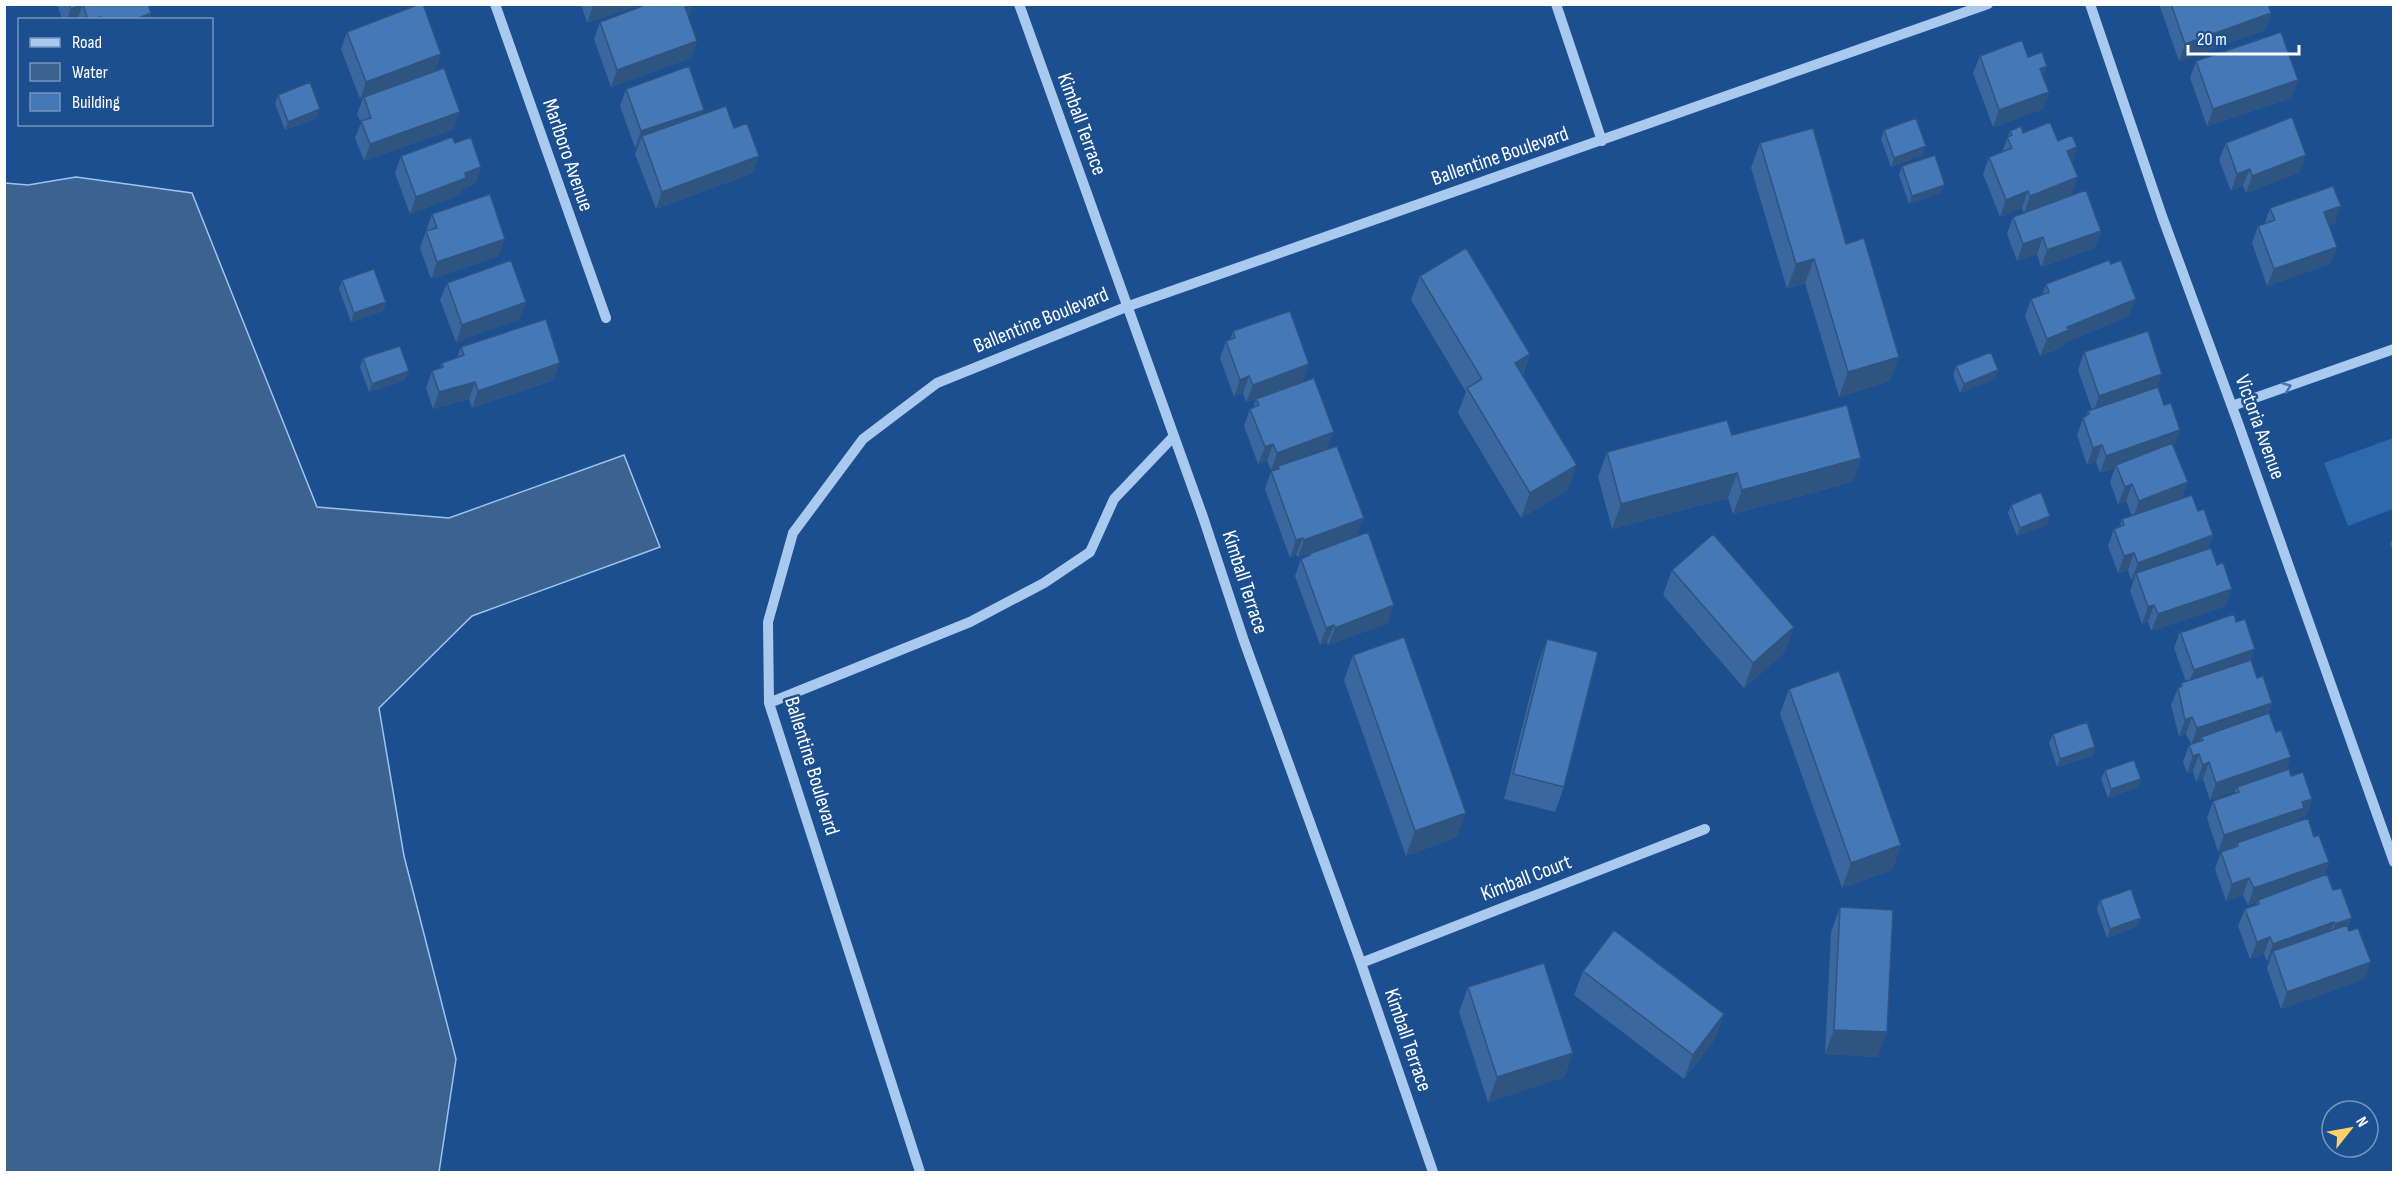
<svg xmlns="http://www.w3.org/2000/svg" width="2398" height="1177" viewBox="0 0 2398 1177" font-family="'Sofia Sans Condensed',sans-serif">
<style>
.green{fill:#2e69ad}
.water{fill:#3c6290;stroke:#9cc4f0;stroke-width:1.5}
.lines{fill:none;stroke-linecap:round;stroke-linejoin:round}
.minor{stroke:#a9c9ee;stroke-width:10}
.wall{fill:#3a679d}
.shaded-wall{fill:#305480}
.building{fill:#4478b7;stroke:#305480;stroke-width:1.5}
.oneway{stroke:#4674ac}
.labels{text-anchor:middle;dominant-baseline:central;stroke-width:5;stroke-linejoin:round;paint-order:stroke}
.street-label{font-size:21px;fill:#fff;stroke:#1b4f8f}
</style>
<rect width="100%" height="100%" fill="#1b4f8f"/>
<path class="green" d="M2393,438V509L2348,526L2324,463Z"/>
<path class="water" d="M76,177L192,193L317,507L449,518L624,455L660,547L472,616L379,708L404,856L456,1059L439,1172H5V183L28,185Z"/>
<g class="lines">
<path class="minor" d="M495,4L606,318
M1019,4L1203,517L1244,641L1361,963L1433,1172
M1556,4L1602,141
M2090,4L2162,216L2238,423L2394,862
M2232,406L2394,349
M769,703L970,622L1044,583L1090,552L1114,499L1174,436
M1361,963L1705,829
M920,1172L769,703L768,622L793,533L863,439L937,383L1126,307L1988,4"/>
</g>
<path class="wall" d="M58,4H148L151,13L149,20H62L58,7Z
M581,4H643L587,23Z
M2159,4H2268L2271,13L2265,30L2179,61Z
M689,18L691,58L611,87L594,39L600,22Z
M347,32L435,71L454,129L364,161L355,138L361,123L357,114L363,98L360,99L341,49Z
M1980,56L2028,57L2043,76L2049,92L2043,109L1993,127L1973,73Z
M2196,61L2298,80L2291,98L2207,126L2190,78Z
M626,89L703,114L734,128L753,173L656,209L635,154L638,147L635,148L620,106Z
M278,95L317,118L285,130L275,104Z
M1884,130L1923,155L1891,167L1881,139Z
M2010,131L2058,141L2077,147L2072,162V194L2037,208L2101,231L2095,248L2041,267L2037,254L2017,261L2007,234L2013,217L2024,213L2022,208L2000,217L1983,174L1989,157L2002,152Z
M455,143L481,167L475,184L462,189L460,195L410,214L395,173L401,156Z
M1760,143L1890,381L1839,397L1805,283L1787,289L1751,168Z
M2226,143L2300,172L2246,193L2243,186L2231,191L2219,160Z
M1902,166L1941,193L1909,204L1899,175Z
M2270,208L2335,223L2329,225L2337,247L2330,264L2267,286L2252,243L2258,226L2265,223Z
M432,214L499,256L431,279L420,248Z
M1420,276L1530,354L1523,374L1568,490L1521,518L1458,413L1466,392L1411,300Z
M342,280L386,302L383,311L351,322L339,289Z
M447,283L520,319L456,342L440,300Z
M2046,284L2129,316L2064,343L2063,347L2040,356L2025,316L2031,299L2042,295Z
M1233,331L1303,382L1262,397L1328,449L1357,535L1298,557L1296,555L1290,558L1265,489L1271,471L1277,469L1278,468L1271,470L1267,461L1258,464L1244,426L1250,409L1253,408L1256,399L1246,402L1243,393L1234,397L1220,358L1226,341L1230,340Z
M461,347L554,380L472,408L469,399L433,409L426,388L432,371L440,368L442,363L457,357Z
M2084,352L2158,387L2174,447L2182,498L2198,511L2213,535L2208,549L2226,606L2151,631L2148,622L2142,624L2130,591L2134,579L2131,580L2128,570L2118,573L2108,546L2114,529L2119,527L2122,519L2132,516L2126,501L2118,504L2110,482L2115,468L2100,473L2096,462L2087,465L2077,435L2083,418L2086,416L2088,411L2092,410L2078,370Z
M363,358L405,380L369,392L360,367Z
M1956,366L1998,370L1995,379L1960,393L1953,375Z
M1607,452L1861,458L1852,482L1733,514L1728,498L1612,529L1598,477Z
M2011,505L2047,525L2017,536L2008,513Z
M2394,535V554L2390,544Z
M1309,554L1388,623L1328,645L1327,642L1320,645L1295,576L1301,559L1308,556Z
M1672,570L1785,652L1744,688L1663,595Z
M2180,631L2251,660L2257,678L2272,703L2268,713L2286,771L2312,799L2306,816L2300,818L2299,821L2314,837L2329,862L2324,876L2348,928L2365,979L2281,1009L2267,968L2270,960L2267,961L2264,954L2250,959L2238,926L2245,909L2256,905L2257,902L2248,905L2243,895L2226,901L2215,869L2221,852L2236,846L2218,852L2207,818L2213,801L2235,794V791L2210,800L2203,779L2196,782L2193,771L2187,773L2183,762L2189,745L2191,744L2186,734L2179,737L2171,705L2178,688L2180,687L2181,683L2186,682L2174,648Z
M1547,639L1564,787L1555,812L1504,799L1538,664Z
M1353,655L1457,837L1406,856L1344,680Z
M1789,689L1901,845L1892,870L1842,888L1780,714Z
M2053,734L2095,747L2092,756L2057,767L2049,743Z
M2105,770L2141,779L2138,787L2108,798L2101,779Z
M2100,900L2138,926L2107,938L2097,909Z
M1840,907L1878,1057L1825,1054L1831,932Z
M1583,971L1724,1014L1715,1039L1684,1079L1574,995Z
M1468,987L1573,1053L1564,1077L1488,1102L1459,1012Z"/>
<path class="shaded-wall" d="M83,4L77,20H67L71,9Z
M598,4H643L587,23L593,6Z
M692,4H694L688,21L685,7Z
M151,13L149,20H134Z
M2271,13L2265,30L2179,61L2185,44Z
M697,41L691,58L611,87L617,70Z
M441,54L435,71L360,99L366,82Z
M2047,66L2041,83L2040,69Z
M2298,80L2291,98L2207,126L2213,109Z
M2049,92L2043,109L1993,127L1999,110Z
M320,109L317,118L285,130L288,122Z
M704,110L698,127L642,136L638,147L635,148L641,131Z
M460,112L454,129L364,161L370,144Z
M1926,146L1923,155L1891,167L1894,158Z
M2077,147L2071,164L2067,151Z
M2306,155L2300,172L2246,193L2252,176Z
M759,156L753,173L656,209L662,192Z
M481,167L475,184L462,189L460,195L410,214L416,197L465,173Z
M2250,169L2243,186L2231,191L2237,174Z
M2078,177L2072,194L2024,213L2030,196Z
M1945,185L1941,193L1909,204L1912,196Z
M2028,191L2022,208L2000,217L2006,200Z
M2341,206L2335,223L2318,229L2324,212Z
M2101,231L2095,248L2041,267L2047,250Z
M2043,237L2037,254L2017,261L2023,244Z
M505,239L499,256L431,279L437,262Z
M2337,247L2330,264L2267,286L2274,269Z
M1814,259L1805,283L1787,289L1796,264Z
M2136,299L2129,316L2064,343L2063,347L2040,356L2047,339L2067,327Z
M386,302L383,311L351,322L354,313Z
M526,302L520,319L456,342L462,325Z
M1530,354L1521,378L1515,363Z
M1899,357L1890,381L1839,397L1848,372Z
M560,363L554,380L472,408L478,391Z
M1309,364L1303,382L1246,402L1253,385Z
M1998,370L1995,379L1960,393L1964,384Z
M409,371L405,380L369,392L372,384Z
M2162,374L2156,391L2093,413L2099,396Z
M1249,376L1243,393L1234,397L1240,380Z
M475,382L469,399L433,409L439,392Z
M2180,430L2174,447L2116,465L2115,468L2100,473L2106,456Z
M1334,432L1327,449L1271,470L1277,453Z
M1273,444L1267,461L1258,464L1265,447Z
M2102,445L2096,462L2087,465L2093,448Z
M1861,458L1852,482L1733,514L1742,490Z
M1577,465L1568,490L1521,518L1530,493Z
M1737,473L1728,498L1612,529L1621,504Z
M2188,482L2182,499L2133,518L2139,501Z
M2132,484L2126,501L2118,504L2125,487Z
M2050,516L2047,525L2017,536L2020,528Z
M1364,518L1357,535L1298,557L1304,540Z
M2213,535L2207,553L2136,573L2134,579L2131,580L2138,563Z
M1303,538L1296,555L1290,558L1296,540Z
M2134,553L2128,570L2118,573L2124,556Z
M2232,589L2226,606L2151,631L2158,614Z
M1394,605L1388,623L1328,645L1335,628Z
M2154,605L2148,622L2142,624L2148,607Z
M1334,625L1327,642L1320,645L1326,628Z
M1794,627L1785,652L1744,688L1753,663Z
M2255,649L2249,666L2187,687L2194,670Z
M2272,703L2266,720L2203,740L2201,737L2199,742L2191,745L2197,728Z
M2192,717L2186,734L2179,737L2185,720Z
M2095,747L2092,756L2057,767L2060,759Z
M2199,754L2193,771L2187,773L2193,756Z
M2291,757L2285,774L2237,787L2235,791L2210,800L2216,783Z
M2209,762L2203,779L2196,782L2203,765Z
M2141,779L2138,787L2108,798L2111,789Z
M2312,799L2306,816L2300,818L2298,825L2237,843L2236,846L2218,852L2224,835L2302,802Z
M1466,813L1457,837L1406,856L1415,831Z
M1901,845L1892,870L1842,888L1851,863Z
M2329,862L2323,879L2258,900L2257,902L2248,905L2254,888Z
M2249,878L2243,895L2226,901L2232,884Z
M2141,918L2138,926L2107,938L2110,929Z
M2352,918L2346,935L2329,941L2335,924Z
M2334,922L2328,939L2273,951L2270,960L2267,961L2273,944Z
M2270,937L2264,954L2250,959L2257,942Z
M2371,962L2365,979L2281,1009L2287,992Z
M1724,1014L1715,1039L1684,1079L1693,1055Z
M1834,1030L1887,1032L1878,1057L1825,1054Z
M1573,1053L1564,1077L1488,1102L1497,1077Z"/>
<path class="building" d="M69,4H82L71,9Z
M83,4H148L151,13L134,20H100V17L93,20H88Z
M420,4H423L441,54L366,82L347,32Z
M648,4H692L685,7L697,41L617,70L600,22Z
M2171,4H2268L2271,13L2185,44Z
M2281,32L2298,80L2213,109L2196,61Z
M2022,40L2028,57L2042,52L2047,66L2040,69L2049,92L1999,110L1980,56Z
M689,66L704,110L641,131L626,89Z
M444,68L460,112L370,144L361,121L371,118L364,97Z
M310,82L320,109L288,122L278,95Z
M726,106L734,128L747,123L759,156L662,192L642,136Z
M2292,117L2306,155L2252,176L2250,169L2237,174L2226,143Z
M1916,118L1926,146L1894,158L1884,130Z
M2050,122L2058,141L2072,135L2077,147L2067,151L2078,177L2030,196L2028,191L2006,200L1989,157L2012,148L2007,137L2012,135L2010,131L2021,126L2023,133Z
M1813,128L1846,244L1864,238L1899,357L1848,372L1814,259L1796,264L1760,143Z
M452,137L455,143L471,137L481,167L465,173L466,178L416,197L401,156Z
M1935,155L1945,185L1912,196L1902,166Z
M2333,186L2341,206L2324,212L2337,247L2274,269L2258,226L2275,220L2270,208Z
M2086,190L2101,231L2047,250L2043,237L2023,244L2013,217Z
M490,194L505,239L437,262L426,231L437,228L432,214Z
M1466,248L1530,354L1515,363L1577,465L1530,493L1467,388L1482,379L1420,276Z
M511,260L526,302L462,325L447,283Z
M2109,260L2111,264L2121,260L2136,299L2067,327L2069,330L2047,339L2031,299L2049,292L2046,284Z
M374,269L386,302L354,313L342,280Z
M1290,311L1309,364L1253,385L1249,376L1240,380L1226,341L1235,338L1233,331Z
M546,319L560,363L478,391L475,382L439,392L432,371L443,367L442,363L464,355L461,347Z
M2148,331L2162,374L2099,396L2084,352Z
M400,346L409,371L372,384L363,358Z
M1991,352L1998,370L1964,384L1956,366Z
M1314,378L1334,432L1277,453L1273,444L1265,447L1250,409L1259,405L1256,399Z
M2158,387L2164,405L2171,403L2180,430L2106,456L2102,445L2093,448L2083,418L2089,414L2088,411Z
M1847,405L1861,458L1742,490L1737,473L1621,504L1607,452L1727,420L1732,435Z
M2172,443L2188,482L2139,501L2132,484L2125,487L2116,465Z
M1337,446L1364,518L1304,540L1303,538L1296,540L1271,471L1279,469L1278,466Z
M2041,492L2050,516L2020,528L2011,505Z
M2192,495L2198,511L2204,509L2213,535L2138,563L2134,553L2124,556L2114,529L2124,525L2122,519Z
M1368,532L1394,605L1335,628L1334,625L1326,628L1301,559L1310,555L1309,554Z
M1713,534L1794,627L1753,663L1672,570Z
M2211,548L2217,565L2223,562L2232,589L2158,614L2154,605L2148,607L2136,573Z
M2234,614L2236,622L2245,619L2255,649L2194,670L2180,631L2183,632Z
M1404,637L1466,813L1415,831L1353,655Z
M1547,639L1598,652L1564,787L1513,774Z
M2251,660L2257,678L2263,676L2272,703L2197,728L2192,717L2185,720L2178,688L2182,686L2181,683Z
M1839,671L1901,845L1851,863L1789,689Z
M2269,713L2276,732L2281,730L2291,757L2216,783L2209,762L2203,765L2199,754L2193,756L2189,745L2203,740L2201,737Z
M2087,722L2095,747L2060,759L2053,734Z
M2134,760L2141,779L2111,789L2105,770Z
M2289,769L2291,776L2303,772L2312,799L2302,802L2304,808L2224,835L2213,801L2239,792L2237,787Z
M2308,818L2314,837L2319,835L2329,862L2254,888L2249,878L2232,884L2221,852L2238,846L2237,843Z
M2327,874L2333,890L2341,888L2352,918L2335,924L2334,922L2273,944L2270,937L2257,942L2245,909L2259,904L2258,900Z
M2131,889L2141,918L2110,929L2100,900Z
M1840,907L1893,910L1887,1032L1834,1030Z
M2347,925L2349,931L2358,928L2371,962L2287,992L2273,951Z
M1614,930L1724,1014L1693,1055L1583,971Z
M1544,963L1573,1053L1497,1077L1468,987Z"/>
<defs><path id="oneway-chevron" d="M-2-3.5L2.5 0L-2 3.5" fill="none" stroke-width="1.6" stroke-linecap="round" stroke-linejoin="round" transform="scale(1.5)"/></defs>
<use class="oneway" href="#oneway-chevron" transform="translate(2287 387) rotate(-20)"/>
<g class="labels">
<g class="street-label">
<text transform="translate(1082 124) rotate(70)">Kimball Terrace</text>
<text transform="translate(568 155) rotate(71)">Marlboro Avenue</text>
<text transform="translate(1500 156) rotate(-19)">Ballentine Boulevard</text>
<text transform="translate(1041 320) rotate(-22)">Ballentine Boulevard</text>
<text transform="translate(2260 427) rotate(70)">Victoria Avenue</text>
<text transform="translate(1245 582) rotate(72)">Kimball Terrace</text>
<text transform="translate(812 766) rotate(73)">Ballentine Boulevard</text>
<text transform="translate(1526 878) rotate(-21)">Kimball Court</text>
<text transform="translate(1408 1040) rotate(71)">Kimball Terrace</text>
</g>
</g>
<rect width="2398" height="1177" fill="none" stroke="#ffffff" stroke-width="12"/>
<rect x="18" y="18" width="195" height="108" fill="#1b4f8f" stroke="#7695bc" stroke-width="1.5"/>
<rect x="30" y="38" width="30" height="9" fill="#a9c9ee" stroke="#7695bc" stroke-width="1.5"/>
<text x="72" y="48" font-size="18" fill="#ffffff">Road</text>
<rect x="30" y="63" width="30" height="18" fill="#3c6290" stroke="#7695bc" stroke-width="1.5"/>
<text x="72" y="78" font-size="18" fill="#ffffff">Water</text>
<rect x="30" y="93" width="30" height="18" fill="#4478b7" stroke="#7695bc" stroke-width="1.5"/>
<text x="72" y="108" font-size="18" fill="#ffffff">Building</text>
<g transform="translate(2350 1129) rotate(59)"><circle r="28" fill="#1b4f8f" stroke="#7695bc" stroke-width="1.5"/>
<path d="M0-4.5L10 22L0 15L-10 22Z" fill="#ffd166"/>
<text y="-9" font-size="16" font-weight="bold" text-anchor="middle" fill="#ffffff">N</text>
</g>
<path d="M2188 45v9h111v-9" fill="none" stroke="#ffffff" stroke-width="3"/>
<text x="2197" y="45" font-size="18" fill="#ffffff" stroke="#1b4f8f" stroke-width="4.5" paint-order="stroke">20 m</text>
</svg>
